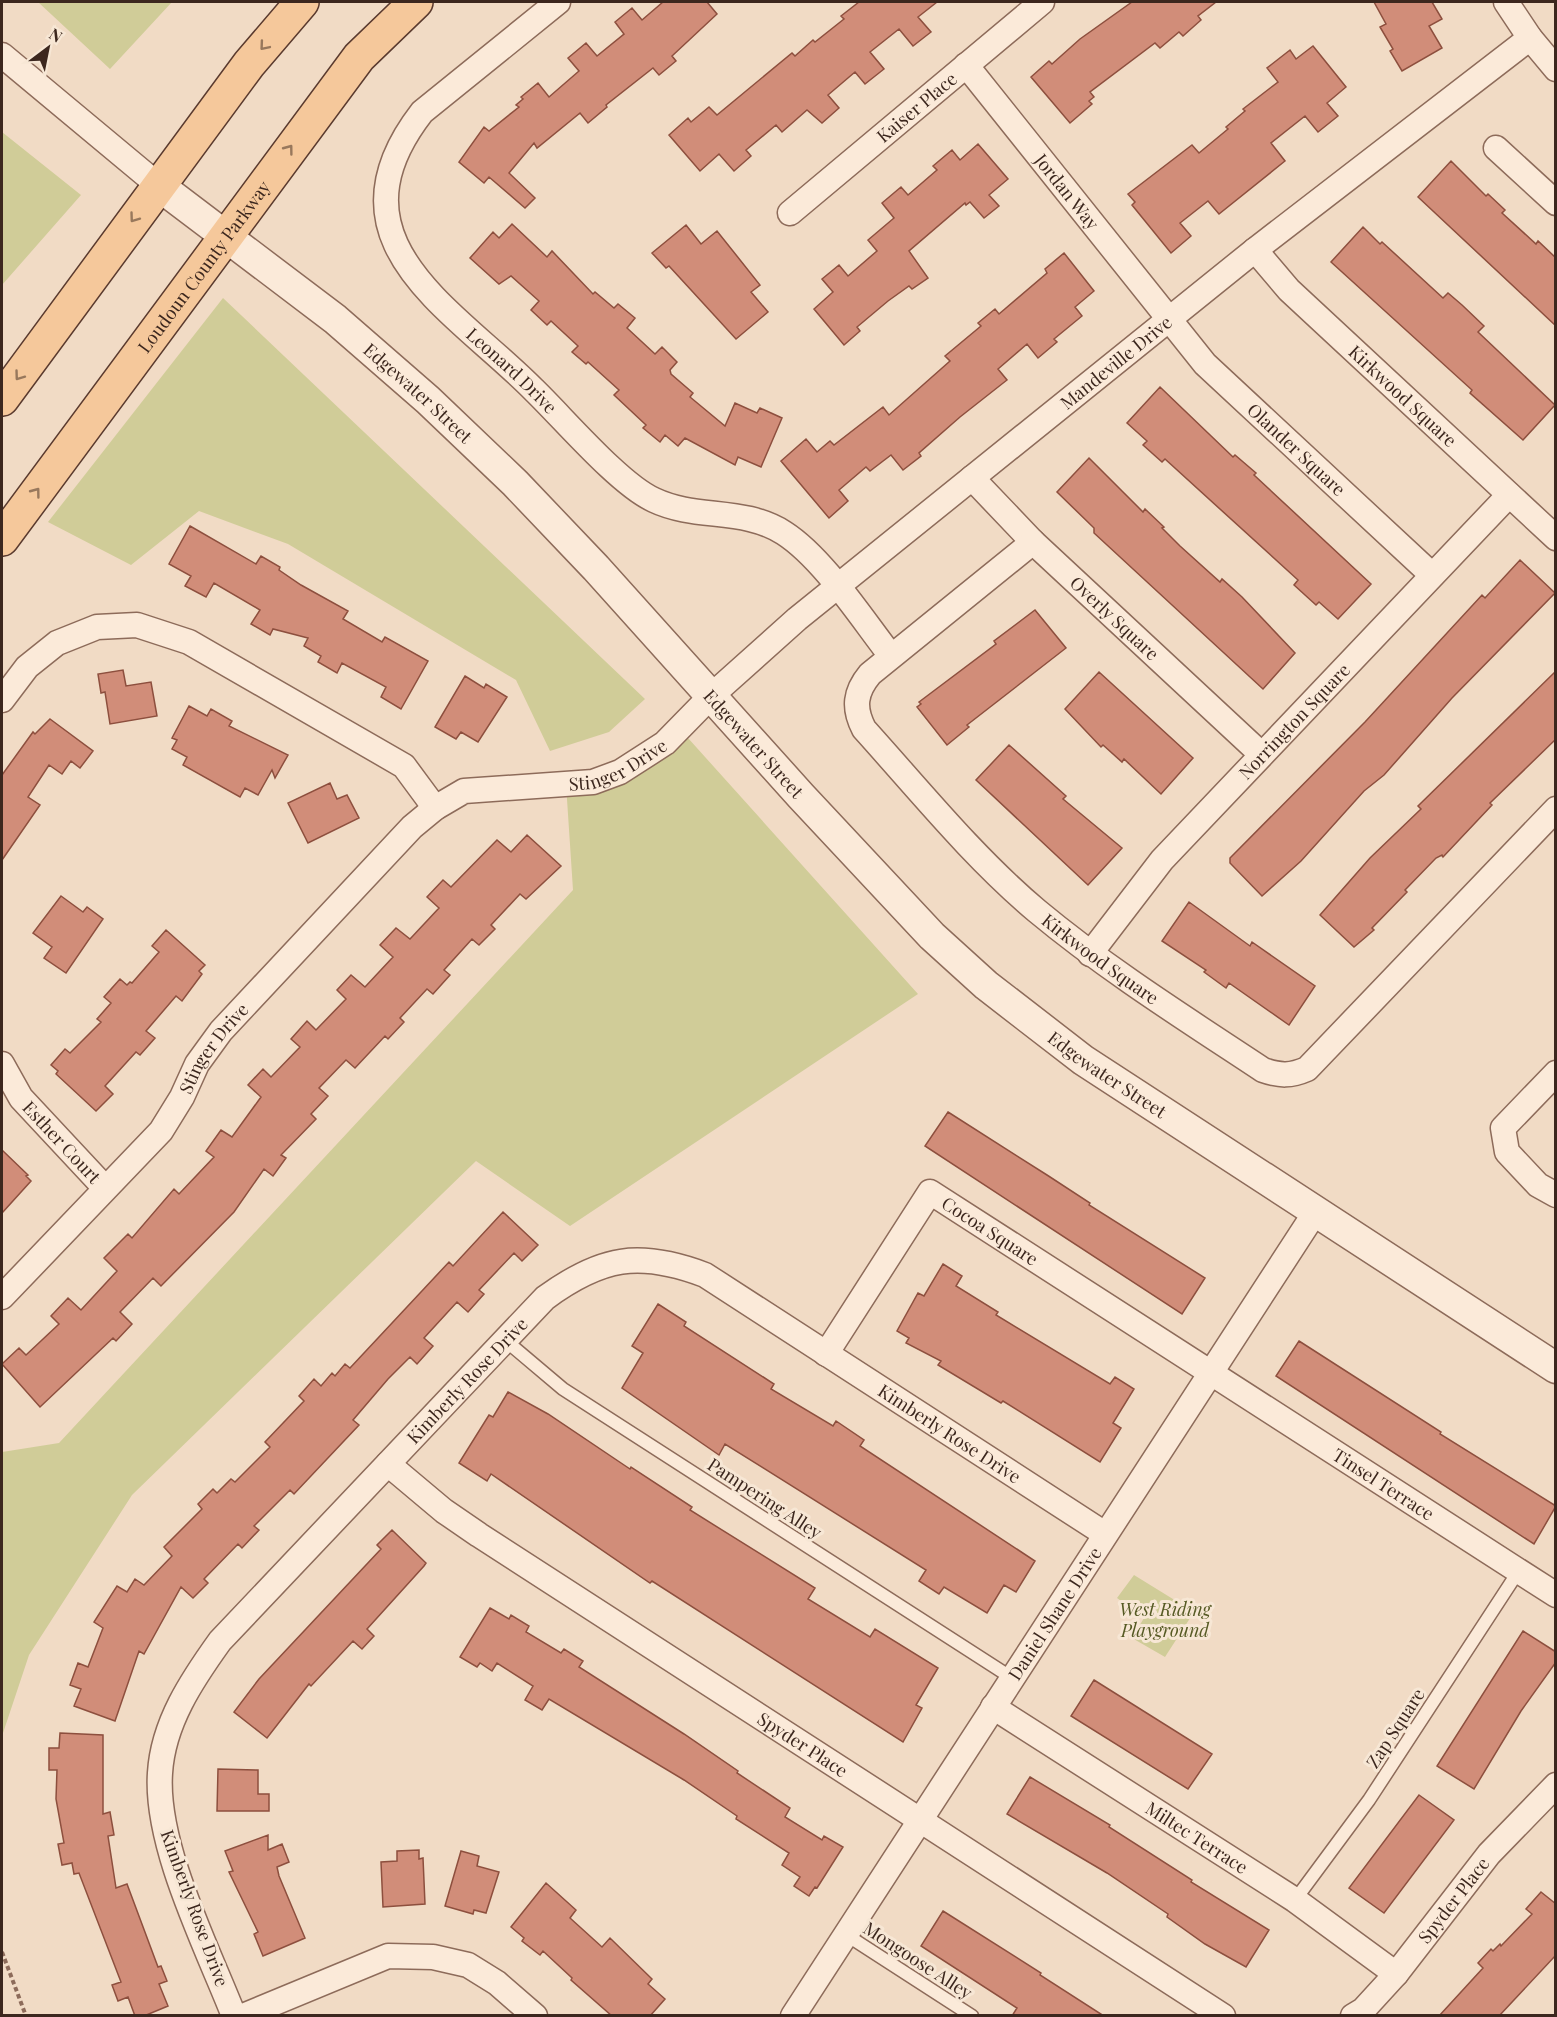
<svg xmlns="http://www.w3.org/2000/svg" width="1557" height="2017" viewBox="0 0 1557 2017" font-family="'Playfair Display',serif">
<style>
.green{fill:#d0cc98}
.building{fill:#d18d79;stroke:#8d4f3e;stroke-width:1.5}
.lines{fill:none;stroke-linecap:round;stroke-linejoin:round}
.service-casing{stroke:#8d6b5a;stroke-width:15}
.minor-casing{stroke:#8d6b5a;stroke-width:27}
.tertiary-casing{stroke:#8d6b5a;stroke-width:33}
.primary-casing{stroke:#5a3a2e;stroke-width:36}
.path{stroke:#8d6b5a;stroke-width:4;stroke-dasharray:4.5 3;stroke-linecap:butt}
.service{stroke:#fbead9;stroke-width:12}
.minor{stroke:#fbead9;stroke-width:24}
.tertiary{stroke:#fbead9;stroke-width:30}
.primary{stroke:#f5c89b;stroke-width:33}
.oneway{stroke:#98785c}
.labels{text-anchor:middle;dominant-baseline:central;stroke-width:6;stroke-linejoin:round;paint-order:stroke}
.street-label{font-size:18px;fill:#3c271e;stroke:#f7e7d5}
.park-label{font-size:18px;font-style:italic;fill:#565a24;stroke:#f7e7d5}
</style>
<rect width="100%" height="100%" fill="#f1dbc5"/>
<path class="green" d="M38,2H172L110,69Z
M2,132L81,195L2,285Z
M223,298L645,699L609,732L550,751L516,680L288,544L199,511L131,565L48,522Z
M679,728L918,994L570,1226L476,1161L132,1495L29,1655L2,1736V1452L59,1443L573,890L566,784Z
M1134,1575L1194,1612L1165,1657L1132,1638L1144,1618L1117,1598Z"/>
<path class="building" d="M663,2H707L717,14L672,56L676,61L659,75L653,68L606,105L607,107L588,123L580,113L537,148L534,143L509,173L535,198L525,208L489,177L484,183L459,162L484,127L489,131L519,107L516,105L523,99L521,97L538,83L549,97L579,71L568,58L586,43L597,56L624,34L615,22L632,8L642,20Z
M859,2H937L918,17L931,32L913,46L899,29L870,52L884,69L865,84L855,72L828,95L839,108L822,123L807,110L782,132L776,125L746,150L751,156L734,171L719,154L700,171L669,135L688,118L691,122L709,107L717,115L792,53L795,56L813,40L815,42L844,19L841,16Z
M1132,2H1216L1198,16L1201,20L1183,36L1179,32L1160,48L1155,43L1090,92L1094,97L1089,101L1092,104L1070,123L1031,77L1049,61L1052,64L1080,39Z
M1374,2H1432L1442,19L1429,26L1442,48L1402,71L1390,51L1393,49L1380,27L1386,24Z
M1313,46L1346,87L1327,103L1338,116L1318,132L1305,116L1271,143L1285,161L1219,214L1208,201L1180,223L1191,236L1171,253L1132,205L1135,202L1128,194L1192,145L1199,153L1228,129L1226,127L1245,111L1243,109L1278,82L1267,68L1290,50L1296,59Z
M978,144L1008,179L989,195L999,206L984,218L970,202L966,205L965,203L909,251L928,278L912,289L909,286L888,301L857,327L860,331L844,345L814,309L833,292L822,279L839,265L848,276L877,251L868,240L894,218L882,203L901,187L908,195L937,170L933,166L952,150L960,160Z
M1451,161L1486,196L1488,194L1505,210L1502,213L1536,244L1538,241L1556,258V326L1418,197Z
M512,224L547,257L552,251L593,294L595,292L614,308L618,304L635,318L627,328L655,354L662,347L677,362L670,370L671,374L693,393L690,397L725,426L735,403L757,413L760,408L782,418L761,467L738,457L735,465L685,438L678,446L665,435L660,442L643,428L646,425L614,395L619,390L588,362L586,364L572,352L578,346L551,321L547,325L531,310L539,301L511,276L499,284L470,258L493,232L499,238Z
M686,225L701,244L717,231L760,285L751,292L768,312L736,339L669,266L666,268L652,253Z
M1363,227L1380,244L1382,242L1443,298L1448,293L1462,305L1484,326L1478,332L1555,405L1523,440L1470,393L1472,390L1331,262Z
M1064,253L1094,291L1075,307L1082,316L1054,339L1057,342L1038,358L1027,344L998,369L1007,380L960,417L919,453L921,456L903,470L891,455L870,471L866,467L839,490L848,501L829,518L781,461L806,439L817,452L830,441L834,445L883,407L889,415L950,361L945,356L981,326L978,323L995,309L999,314L1047,273L1045,269Z
M1160,387L1233,457L1235,455L1256,473L1254,475L1371,584L1338,619L1319,602L1316,605L1294,585L1298,580L1165,459L1162,462L1143,445L1147,441L1127,423Z
M1089,458L1143,512L1145,509L1164,527L1162,528L1180,546L1220,582L1222,579L1242,597L1295,653L1263,689L1094,533V528L1057,492Z
M190,526L256,564L261,556L280,567L279,570L301,585L348,611L343,619L382,642L385,637L428,661L401,709L381,697L386,687L342,663L337,673L318,662L321,656L304,646L308,638L273,629L270,635L251,624L260,610L214,583L206,597L185,586L191,576L169,564Z
M1520,560L1555,593L1452,698L1384,775L1364,791L1301,861L1262,896L1230,863V858L1365,722L1482,595L1485,598Z
M1035,610L1066,648L967,725L969,727L947,745L917,707L921,704L919,702L996,644L994,641Z
M123,670L126,686L151,682L157,716L110,724L105,692L101,693L98,674Z
M1556,671V739L1490,803L1492,805L1443,857L1442,855L1436,858L1405,890L1407,892L1372,928L1374,930L1354,947L1320,915L1370,858L1421,809L1418,806Z
M1099,672L1193,758L1161,794L1124,759L1122,762L1103,745L1101,747L1065,709Z
M465,676L484,688L486,684L507,697L478,742L461,732L456,739L435,727Z
M189,706L207,716L211,709L232,721L229,726L288,755L275,778L272,770L258,795L245,788L240,797L183,765L187,757L172,749L177,740L172,738Z
M50,719L93,751L80,768L71,761L62,774L49,765L28,797L40,805L2,860V775L33,732L35,734Z
M1009,745L1066,796L1063,799L1122,848L1088,885L976,780Z
M330,783L337,799L347,795L359,818L308,843L288,803Z
M527,835L561,866L526,899L520,894L491,925L495,929L479,945L472,939L444,970L450,975L433,994L427,989L400,1018L404,1022L388,1039L385,1036L355,1068L346,1060L319,1088L328,1096L311,1114L316,1119L281,1155L286,1158L273,1176L264,1169L234,1212L161,1286L153,1278L120,1312L132,1324L116,1341L113,1338L40,1407L2,1364L19,1348L26,1355L59,1324L51,1316L68,1298L81,1310L117,1271L104,1258L128,1234L132,1238L174,1189L179,1194L214,1157L206,1151L221,1130L232,1137L261,1097L248,1085L263,1069L271,1077L300,1047L291,1039L307,1021L316,1030L346,999L337,990L351,975L365,987L393,957L380,945L396,928L410,939L439,908L427,897L443,880L451,887L497,840L511,852Z
M61,896L83,912L87,907L103,919L66,973L44,958L52,947L33,933Z
M1189,902L1250,946L1252,942L1315,986L1289,1025L1229,983L1226,988L1204,972L1206,970L1162,941Z
M166,930L205,965L199,971L202,974L182,1001L176,996L146,1031L155,1038L140,1055L136,1052L105,1086L113,1094L96,1111L56,1074L58,1071L51,1065L65,1049L70,1053L101,1022L97,1019L111,1003L104,997L120,979L127,985L130,982L132,983L159,952L152,946Z
M948,1112L1047,1175L1090,1203L1089,1205L1205,1278L1182,1314L925,1146Z
M2,1150L28,1175L26,1176L31,1181L2,1213Z
M503,1212L538,1245L522,1261L514,1253L479,1290L484,1294L468,1312L457,1302L424,1338L433,1346L417,1364L410,1357L388,1379L353,1420L359,1425L294,1494L290,1490L254,1526L259,1530L242,1548L238,1544L204,1579L208,1583L193,1598L181,1587L144,1654L139,1651L115,1721L74,1706L81,1689L70,1685L78,1663L88,1667L103,1628L94,1622L117,1586L127,1592L135,1579L144,1585L172,1556L164,1547L202,1509L198,1504L213,1489L217,1493L231,1479L235,1482L270,1447L265,1442L304,1401L299,1396L314,1379L321,1386L332,1373L335,1376L345,1364L350,1368L449,1262L453,1266Z
M943,1264L962,1276L956,1286L998,1312L996,1315L1110,1384L1115,1377L1134,1389L1113,1423L1121,1428L1100,1462L1003,1401L1001,1403L938,1365L941,1361L906,1343L909,1338L897,1331L918,1293L924,1296Z
M658,1304L686,1322L684,1326L774,1384L771,1389L833,1426L836,1421L864,1440L860,1446L1035,1561L1016,1592L1004,1585L987,1613L944,1587L939,1594L919,1581L926,1570L725,1444L719,1455L622,1388L643,1353L632,1346Z
M1299,1341L1441,1432L1440,1434L1556,1506L1534,1544L1276,1376Z
M508,1392L548,1414L630,1469L631,1467L692,1507L690,1510L815,1588L808,1599L870,1637L875,1629L938,1668L916,1705L922,1708L903,1742L652,1581L650,1583L491,1474L487,1481L459,1463L489,1415L493,1417Z
M392,1530L426,1563L424,1566L367,1629L374,1636L362,1649L353,1641L311,1686L309,1684L267,1738L234,1712L259,1679L381,1549L377,1545Z
M490,1608L509,1619L511,1615L529,1626L526,1632L561,1653L564,1649L583,1661L579,1667L684,1734L738,1771L737,1773L790,1808L785,1817L822,1840L824,1836L843,1847L817,1888L815,1887L809,1896L794,1886L800,1877L782,1865L789,1853L736,1819L737,1816L684,1780L549,1699L542,1710L525,1700L533,1686L497,1663L492,1671L480,1663L477,1667L460,1657Z
M1523,1631L1556,1652V1662L1521,1711L1474,1789L1437,1766Z
M1094,1680L1212,1754L1188,1789L1071,1716Z
M60,1733L103,1735V1814L110,1812L114,1835L108,1836L116,1888L127,1884L158,1967L161,1966L167,1981L159,1984L168,2006L144,2016H135L128,1997L118,2001L112,1985L121,1982L79,1873L74,1874L72,1863L62,1865L58,1844L64,1843L56,1799L57,1770H49V1748H59Z
M218,1769L258,1770V1794H269V1811H217Z
M1030,1777L1110,1825L1109,1827L1192,1880L1191,1882L1269,1930L1246,1967L1205,1944L1167,1917L1168,1914L1107,1873L1007,1814Z
M1419,1795L1454,1820L1384,1913L1349,1888Z
M268,1835V1850L282,1844L289,1862L277,1867L279,1876L305,1938L263,1956L254,1934L258,1932L229,1872L233,1871L225,1851Z
M419,1850V1859L423,1858L425,1904L383,1907L381,1862L397,1861V1851Z
M461,1851L479,1856L477,1866L499,1872L486,1913L474,1910L473,1914L445,1906Z
M546,1883L576,1910L570,1918L602,1947L610,1938L652,1979L648,1984L665,1999L650,2016H612L571,1980L572,1978L543,1951L540,1955L522,1941L524,1938L511,1927Z
M1541,1892L1556,1904V1955L1499,2016H1439L1483,1968L1478,1963L1491,1949L1493,1951L1500,1944L1501,1946L1532,1914L1526,1909Z
M943,1911L1041,1973L1040,1975L1104,2016H1012L1017,2008L921,1946Z"/>
<g class="lines">
<defs>
<path id="service" d="M505,1340L563,1389L1012,1678
M1295,1900L1369,1800L1518,1572
M845,1934L972,2016"/>
<g id="minor">
<path id="s1" d="M558,2L422,112C322,241 453,308 534,390C564,419 619,484 654,500C696,520 744,507 784,533C823,558 862,619 891,656"/>
<path d="M1506,2L1530,38L1556,69"/>
<path d="M2,55L158,185"/>
<path id="s2" d="M966,65L1205,364L1432,575"/>
<path d="M1496,148L1556,203"/>
<path id="s3" d="M790,213L1042,2"/>
<path id="s4" d="M1255,250L1289,290L1556,538"/>
<path id="s5" d="M972,478L1033,542L1261,754"/>
<path id="s6" d="M1033,542L870,674C855,692 853,708 864,729C920,791 973,857 1037,911C1108,970 1186,1019 1263,1070C1280,1076 1291,1076 1307,1069L1556,809"/>
<path d="M2,700L27,667L57,643L97,627L137,625L189,642L404,766L435,808"/>
<path id="s7" d="M1090,954L1162,860L1509,495"/>
<path id="s8" d="M2,1064L21,1098L105,1188"/>
<path d="M1556,1073L1503,1128L1507,1152L1538,1185L1556,1195"/>
<path id="s9" d="M2,1297L161,1131L182,1097L197,1064L221,1031L412,827L435,808L464,791L593,782L620,772L665,743L711,696L797,619L1255,250L1530,38"/>
<path id="s10" d="M826,1354L930,1192L1556,1595"/>
<path id="s11" d="M388,1464L444,1511L479,1535L1223,2016"/>
<path id="s12" d="M993,1707L1295,1900L1396,1974"/>
<path id="s13" d="M234,2016C207,1947 155,1846 160,1773C163,1723 192,1680 220,1641L545,1298C601,1257 639,1250 705,1275L1105,1534"/>
<path d="M243,2016L388,1956L433,1957L468,1965L497,1983L535,2016"/>
<path id="s14" d="M793,2016L1316,1211"/>
<path id="s15" d="M1353,2016L1363,2010L1396,1974L1489,1854L1556,1785"/>
</g>
<g id="tertiary">
<path id="s16" d="M158,185L335,319L428,400L515,483L596,568L801,796L932,936L986,985L1083,1060L1556,1368"/>
</g>
<g id="primary">
<path d="M2,399L249,64L302,2"/>
<path id="s17" d="M2,539L359,57L416,2"/>
</g>
</defs>
<use href="#service" class="service-casing"/>
<use href="#minor" class="minor-casing"/>
<use href="#tertiary" class="tertiary-casing"/>
<use href="#primary" class="primary-casing"/>
<path class="path" d="M2,1952L26,2016"/>
<use href="#service" class="service"/>
<use href="#minor" class="minor"/>
<use href="#tertiary" class="tertiary"/>
<use href="#primary" class="primary"/>
</g>
<defs><path id="oneway-chevron" d="M-2-3.5L2.5 0L-2 3.5" fill="none" stroke-width="1.6" stroke-linecap="round" stroke-linejoin="round" transform="scale(1.5)"/></defs>
<g class="oneway">
<use href="#oneway-chevron" transform="translate(264 46) rotate(130)"/>
<use href="#oneway-chevron" transform="translate(289 149) rotate(-53)"/>
<use href="#oneway-chevron" transform="translate(134 218) rotate(126)"/>
<use href="#oneway-chevron" transform="translate(19 376) rotate(126)"/>
<use href="#oneway-chevron" transform="translate(36 492) rotate(-53)"/>
</g>
<g class="labels">
<g class="street-label">
<text stroke="none"><textPath href="#s3" startOffset="165">Kaiser Place</textPath></text>
<text stroke="none"><textPath href="#s2" startOffset="162">Jordan Way</textPath></text>
<text stroke="none"><textPath href="#s17" startOffset="339">Loudoun County Parkway</textPath></text>
<text stroke="none"><textPath href="#s9" startOffset="1492">Mandeville Drive</textPath></text>
<text stroke="none"><textPath href="#s1" startOffset="490">Leonard Drive</textPath></text>
<text stroke="none"><textPath href="#s16" startOffset="333">Edgewater Street</textPath></text>
<text stroke="none"><textPath href="#s4" startOffset="208">Kirkwood Square</textPath></text>
<text stroke="none"><textPath href="#s2" startOffset="508">Olander Square</textPath></text>
<text stroke="none"><textPath href="#s5" startOffset="200">Overly Square</textPath></text>
<text stroke="none"><textPath href="#s7" startOffset="310">Norrington Square</textPath></text>
<text stroke="none"><textPath href="#s16" startOffset="819">Edgewater Street</textPath></text>
<text stroke="none"><textPath href="#s9" startOffset="848">Stinger Drive</textPath></text>
<text stroke="none"><textPath href="#s6" startOffset="600">Kirkwood Square</textPath></text>
<text stroke="none"><textPath href="#s9" startOffset="328">Stinger Drive</textPath></text>
<text stroke="none"><textPath href="#s16" startOffset="1305">Edgewater Street</textPath></text>
<text stroke="none"><textPath href="#s8" startOffset="99">Esther Court</textPath></text>
<text stroke="none"><textPath href="#s10" startOffset="264">Cocoa Square</textPath></text>
<text stroke="none"><textPath href="#s13" startOffset="762">Kimberly Rose Drive</textPath></text>
<text stroke="none"><textPath href="#s13" startOffset="1338">Kimberly Rose Drive</textPath></text>
<text stroke="none"><textPath href="#s10" startOffset="732">Tinsel Terrace</textPath></text>
<text transform="translate(765 1498) rotate(33)">Pampering Alley</text>
<text stroke="none"><textPath href="#s14" startOffset="480">Daniel Shane Drive</textPath></text>
<text transform="translate(1395 1728) rotate(-57)">Zap Square</text>
<text stroke="none"><textPath href="#s11" startOffset="501">Spyder Place</textPath></text>
<text stroke="none"><textPath href="#s12" startOffset="242">Miltec Terrace</textPath></text>
<text stroke="none"><textPath href="#s15" startOffset="154">Spyder Place</textPath></text>
<text transform="translate(195 1908) rotate(70)">Kimberly Rose Drive</text>
<text transform="translate(918 1960) rotate(33)">Mongoose Alley</text>
</g>
<g class="park-label">
<text x="1165" y="1609">West Riding<tspan x="1165" dy="21">Playground</tspan></text>
</g>
</g>
<rect width="1557" height="2017" fill="none" stroke="#3c271e" stroke-width="6"/>
<g transform="translate(48 48) rotate(32)" stroke="#f7e7d5" stroke-width="4.5" paint-order="stroke">
<path d="M0-4.5L10 22L0 15L-10 22Z" fill="#3c271e"/>
<text y="-9" font-size="16" font-weight="bold" text-anchor="middle" fill="#3c271e">N</text>
</g>
</svg>
